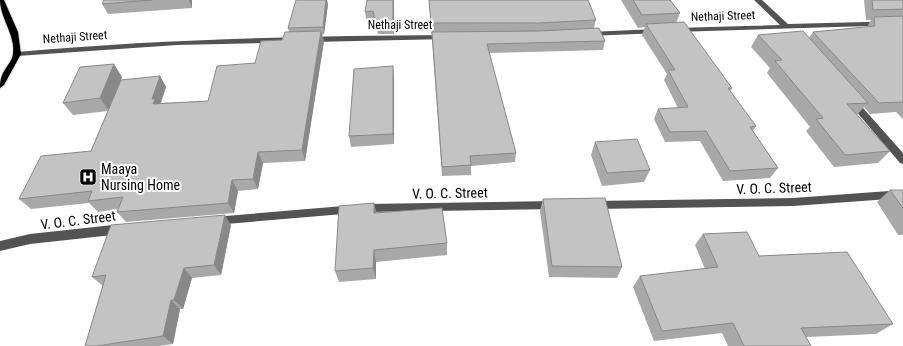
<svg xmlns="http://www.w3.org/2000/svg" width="903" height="346" viewBox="0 0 903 346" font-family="'Roboto Condensed',sans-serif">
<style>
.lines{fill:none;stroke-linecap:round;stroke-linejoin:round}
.major-casing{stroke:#dbdbdb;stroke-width:2}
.minor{fill:#535353;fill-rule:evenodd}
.major{fill:#000;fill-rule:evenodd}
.wall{fill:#a8a8a8}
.shaded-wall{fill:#888}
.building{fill:#c3c3c3;stroke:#888}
.labels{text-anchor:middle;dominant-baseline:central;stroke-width:4;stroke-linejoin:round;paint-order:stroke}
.far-street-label{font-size:12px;fill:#000;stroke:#fff}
.poi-label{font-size:14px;fill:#000;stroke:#fff;text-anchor:start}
.street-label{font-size:14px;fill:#000;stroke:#fff}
</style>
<rect width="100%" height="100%" fill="#fff"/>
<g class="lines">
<defs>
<path id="major" d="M0,0H4L18,32L21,54L4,85L0,88C0,69 11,66 13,54C16,36 0,18 0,0Z"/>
</defs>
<use href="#major" class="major-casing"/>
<path class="minor" d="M754,0H762L788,24L903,21V25L675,32L671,30L675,28L780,25Z
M657,29H660V33L589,36L585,34L589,32Z
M445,35L449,37L448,39L177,45L17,56L13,54L17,52C159,39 302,36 445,35Z
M852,98L855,99L903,153V164L900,163L849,103L848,101L849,99Z
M903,190V198L793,206L593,209L589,208L588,205L589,202L593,201L793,198Z
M555,201L559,202L560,205L559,208L555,209L367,212L214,225L210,224L209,221L210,218L214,217L367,204Z
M122,224L126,226L127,229L126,232L122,234L30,244L0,251V241L30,234Z"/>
<use href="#major" class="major"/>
</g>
<path class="wall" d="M104,0H192V8L108,14L102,4Z
M394,0V34H378L374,18L366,19L365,12Z
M429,0H588L596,20L594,28L605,41L603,50L489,53L516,153L515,162L471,166V175L442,176Z
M621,0H670L680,13L676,23L732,88L730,91L756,126L753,131L778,168L770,178L723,181L700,141L665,142L654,119L658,109L678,108L664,80L667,74L642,35L645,27L638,28Z
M864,0H903V119L896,112L870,114L864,107L857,115L890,151L878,163L834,167L806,131L810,127L767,73L770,68L751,47L758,35L809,38L813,32L867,27L871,20H866Z
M328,4L324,34L322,35L324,41L305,161L263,163L258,189L238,191L234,213L126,222L117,212L118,209L98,212L89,203L31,209L19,199L91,151L108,111L73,115L63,103L122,77L116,94L160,76L166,87L161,103L208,101L255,63L282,40L289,32L288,28Z
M394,77V144L351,147L349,136Z
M595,142L650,170L644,182L602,186L591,155Z
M890,190H903V235H898L877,202Z
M543,199L622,267L617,278L549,277L540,211Z
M374,203L376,213L447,243V255L376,262V279L339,282L335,271Z
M231,225L221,275L192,278L183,309H180L173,344L160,346H85L103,286L92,277Z
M703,234L759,256L893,324L876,334L806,337L811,346H728L722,333L654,341L633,287L640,276L705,269L695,245Z"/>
<path class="shaded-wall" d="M189,0H192V8Z
M326,0H327L328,4L324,34L323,27Z
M393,0H394V34L393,27Z
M321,31L324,41L305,161L302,150Z
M114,64L122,77L109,111L100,98Z
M393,66L394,77V144L393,134Z
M160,76L166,87L159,107L153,104L152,99Z
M258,152L263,163L258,189L253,179Z
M232,180L238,191L234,213L228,203Z
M374,203L377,215L374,213Z
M225,215L231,225L221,275L214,265Z
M374,250L376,262V279L373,268Z
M184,268L192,278L183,309L174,300Z
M171,300L180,309L173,344L163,336Z"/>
<path class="building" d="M104,0H152L102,4Z
M296,0H326L323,27L288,28Z
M367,0H393V27H377L373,11L365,12Z
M429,0H588L596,20L539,23H431Z
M633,0H670L680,13L642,15Z
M872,0H903V9L873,10Z
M903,16V102L879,103L813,32L875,26L874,17Z
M684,22L732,88H728L756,126L750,127L778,168L730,171L706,131L670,132L658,109L688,107L668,70H675L646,24Z
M599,28L605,41L487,44L516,153L470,156L471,165L442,167L432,32L539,31Z
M321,31L302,150L258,152L253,179L232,180L228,203L117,212L123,197L88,201L92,191L19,199L41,156L91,151L121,80L160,76L152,99H155L153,104L208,101L217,66L255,63L261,41L282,40L285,32Z
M803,31L868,103L847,104L890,151L845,155L816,119L823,118L775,61L782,60L758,35Z
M114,64L100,98L63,103L80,67Z
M393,66V134L349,136L354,69Z
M637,139L650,170L607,173L595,142Z
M890,190H903V208Z
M605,198L622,267L552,266L543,199Z
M374,203V213L442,208L447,243L374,250L373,268L335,271L339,206Z
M225,215L214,265L184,268L174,300H171L163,336L96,346H85L106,275L92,277L111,225Z
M747,232L759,256L847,252L893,324L801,328L811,346H744L733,323L662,331L640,276L718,267L703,234Z"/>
<defs>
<symbol id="hospital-square" viewBox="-11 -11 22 22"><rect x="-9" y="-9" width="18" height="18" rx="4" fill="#000" stroke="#fff"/><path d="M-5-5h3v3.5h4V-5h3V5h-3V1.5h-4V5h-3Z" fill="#fff"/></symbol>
</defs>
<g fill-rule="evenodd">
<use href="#hospital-square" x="78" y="167" width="20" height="20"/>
</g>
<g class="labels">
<g class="far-street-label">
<text transform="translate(723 16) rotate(-2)">Nethaji Street</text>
<text x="400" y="25">Nethaji Street</text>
<text transform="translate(75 37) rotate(-4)">Nethaji Street</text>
</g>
<g class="poi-label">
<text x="101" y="169">Maaya<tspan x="101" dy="16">Nursing Home</tspan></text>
</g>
<g class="street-label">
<text transform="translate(774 188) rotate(-2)">V. O. C. Street</text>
<text transform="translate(450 193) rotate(-1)">V. O. C. Street</text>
<text transform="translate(78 220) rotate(-7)">V. O. C. Street</text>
</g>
</g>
</svg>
